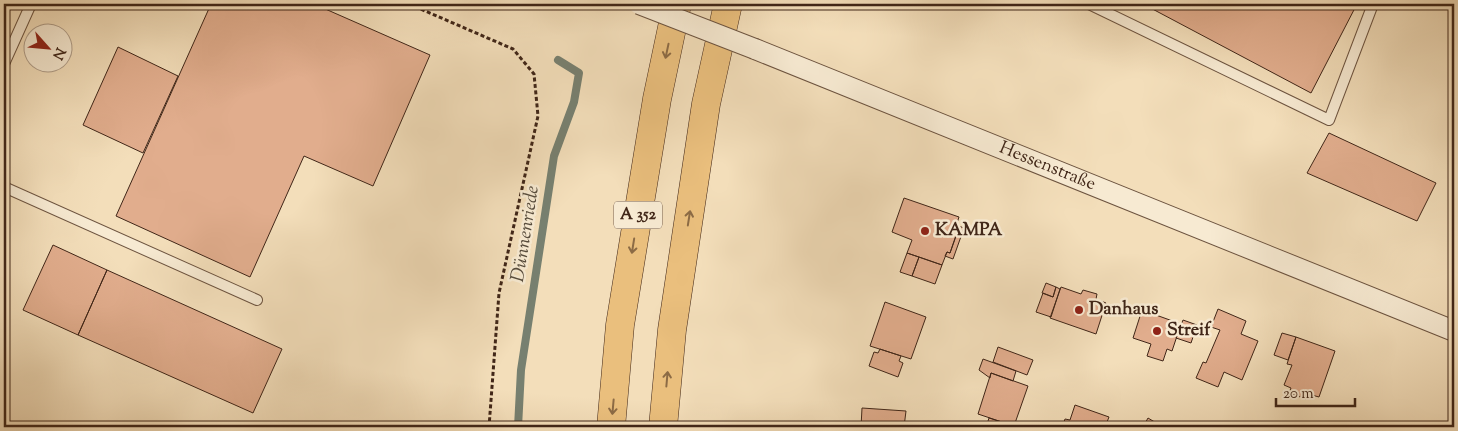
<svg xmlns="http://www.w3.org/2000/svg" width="1458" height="431" viewBox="0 0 1458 431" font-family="'Sorts Mill Goudy',serif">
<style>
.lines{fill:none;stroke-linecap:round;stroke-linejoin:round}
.stream{stroke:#778070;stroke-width:8}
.building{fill:#e1ad8d;stroke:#402618}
.lane-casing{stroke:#6d5440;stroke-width:12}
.street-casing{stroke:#6d5440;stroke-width:22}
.highway-casing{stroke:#402618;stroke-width:29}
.path{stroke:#402618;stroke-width:3;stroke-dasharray:4 2.5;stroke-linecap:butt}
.lane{stroke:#f7ead2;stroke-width:10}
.street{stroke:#f7ead2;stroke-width:20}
.highway{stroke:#eabf7d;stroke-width:28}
.street-bridge-casing{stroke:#6d5440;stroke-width:22;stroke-linecap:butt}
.street-bridge{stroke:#f7ead2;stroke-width:20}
.oneway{stroke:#8c6b45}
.poi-dot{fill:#8f2418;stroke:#f7ead2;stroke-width:2}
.labels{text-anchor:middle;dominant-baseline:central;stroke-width:5;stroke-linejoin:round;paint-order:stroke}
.shield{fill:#f7ead2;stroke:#776150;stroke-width:1}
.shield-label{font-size:16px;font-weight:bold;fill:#402618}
.street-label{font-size:18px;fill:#402618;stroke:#f7ead2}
.poi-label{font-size:18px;font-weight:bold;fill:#402618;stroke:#f7ead2;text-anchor:start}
.water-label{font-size:19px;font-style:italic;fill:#574c3d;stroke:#f7ead2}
</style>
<rect width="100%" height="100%" fill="#f3deba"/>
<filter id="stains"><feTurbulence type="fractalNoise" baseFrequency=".004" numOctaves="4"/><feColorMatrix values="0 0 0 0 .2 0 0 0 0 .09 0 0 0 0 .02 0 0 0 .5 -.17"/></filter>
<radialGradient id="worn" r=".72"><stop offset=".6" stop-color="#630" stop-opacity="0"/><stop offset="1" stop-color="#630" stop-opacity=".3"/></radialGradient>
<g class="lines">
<path class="stream" d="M518,427L521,370L554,156L574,102L579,73L558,60"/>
</g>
<path class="building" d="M211,4H314L430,55L373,186L304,156L250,277L116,216Z
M1143,4H1357L1311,93Z
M118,47L178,76L143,153L83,125Z
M1329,133L1436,183L1417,221L1307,173Z
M904,198L959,217L955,229L958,230L950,253L947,252L942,265L907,253L912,240L892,232Z
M956,225L964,228L953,259L945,256L947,252L950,253L958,230L955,229Z
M53,245L107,270L78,335L23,310Z
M907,253L919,257L912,276L900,272Z
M919,257L942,265L935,284L912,276Z
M107,270L282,349L253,413L78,335Z
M1046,283L1056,287L1053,297L1042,293Z
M1056,287L1060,289L1051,317L1036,312L1043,293L1053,297Z
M1061,287L1081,294L1083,290L1097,294L1096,299L1106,303L1096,334L1050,318Z
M885,302L926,317L911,359L870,346Z
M1218,309L1246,321L1241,334L1258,341L1242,380L1224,372L1218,387L1196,378L1203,362L1206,363L1220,330L1211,327Z
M1142,310L1181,324L1172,351L1167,349L1163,361L1147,356L1151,344L1133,338Z
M1183,320L1197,325L1191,343L1176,338Z
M1282,333L1296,337L1288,360L1274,355Z
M1296,337L1335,351L1319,397L1308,394L1306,399L1289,393L1291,388L1284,385L1292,365L1287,364Z
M998,347L1033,360L1027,375L993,362Z
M880,349L901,356L899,361L903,363L898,377L869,366L874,352L878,353Z
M983,359L1016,371L1013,381L991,373L990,378L979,370Z
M991,373L1028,386L1014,426L978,414Z
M1075,405L1109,417L1105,427H1062L1065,419L1070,420Z
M862,408L906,411L904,427H861Z
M989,418L1014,426L1017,427H986Z
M1148,418L1163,427H1143Z"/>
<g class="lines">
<defs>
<path id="lane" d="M1089,4L1329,120L1373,4
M4,64L31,4
M4,187L257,300"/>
<g id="street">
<path id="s1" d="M755,49L1454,331"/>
</g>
<path id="highway" d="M611,427L620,325L657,99L677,4
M663,427L672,330L706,104L728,4"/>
</defs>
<use href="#lane" class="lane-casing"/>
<use href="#street" class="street-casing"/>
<use href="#highway" class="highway-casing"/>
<path class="path" d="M409,4L513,49L534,74L538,116L499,293L489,427"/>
<use href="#lane" class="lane"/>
<use href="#street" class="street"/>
<use href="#highway" class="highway"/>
<defs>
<path id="street-bridge" d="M639,4L755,49"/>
</defs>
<use href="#street-bridge" class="street-bridge-casing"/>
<use href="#street-bridge" class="street-bridge"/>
</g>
<defs><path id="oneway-shaft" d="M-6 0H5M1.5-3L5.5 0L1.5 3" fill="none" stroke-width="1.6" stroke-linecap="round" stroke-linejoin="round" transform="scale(1.25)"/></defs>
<g class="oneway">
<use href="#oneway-shaft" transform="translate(667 51) rotate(102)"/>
<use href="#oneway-shaft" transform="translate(689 218) rotate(-81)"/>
<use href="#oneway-shaft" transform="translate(633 246) rotate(99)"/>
<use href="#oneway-shaft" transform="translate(667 379) rotate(-85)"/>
<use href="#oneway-shaft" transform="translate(613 407) rotate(95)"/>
</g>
<g class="poi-dot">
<circle cx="925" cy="231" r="5"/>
<circle cx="1079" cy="310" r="5"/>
<circle cx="1157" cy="331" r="5"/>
</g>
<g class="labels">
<rect class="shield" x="614" y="201.5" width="48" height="27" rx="4"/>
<g class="shield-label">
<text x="638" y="215">A 352</text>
</g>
<g class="street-label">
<text stroke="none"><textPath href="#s1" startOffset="315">Hessenstraße</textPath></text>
</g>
<g class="poi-label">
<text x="935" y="231">KAMPA</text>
<text x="1089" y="310">Danhaus</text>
<text x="1167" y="331">Streif</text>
</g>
<g class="water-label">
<text transform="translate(526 234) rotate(-81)">Dünnenriede</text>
</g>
</g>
<rect width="1458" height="431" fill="none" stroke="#f3deba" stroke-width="20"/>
<rect x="5" y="5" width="1448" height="421" fill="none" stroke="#402618" stroke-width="2.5"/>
<rect x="10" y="10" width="1438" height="411" fill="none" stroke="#402618"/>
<g transform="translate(48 48) rotate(117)"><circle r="24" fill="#f7ead2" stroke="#ae9c88"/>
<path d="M0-4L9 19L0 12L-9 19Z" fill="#8f2418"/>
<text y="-8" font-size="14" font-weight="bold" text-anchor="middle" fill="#402618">N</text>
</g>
<path d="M1276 398v8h79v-8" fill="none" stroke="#402618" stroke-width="2.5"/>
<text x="1283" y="398" font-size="15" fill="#402618" stroke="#f7ead2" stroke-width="4" paint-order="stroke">20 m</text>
<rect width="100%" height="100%" filter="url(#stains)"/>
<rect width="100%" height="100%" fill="url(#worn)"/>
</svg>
